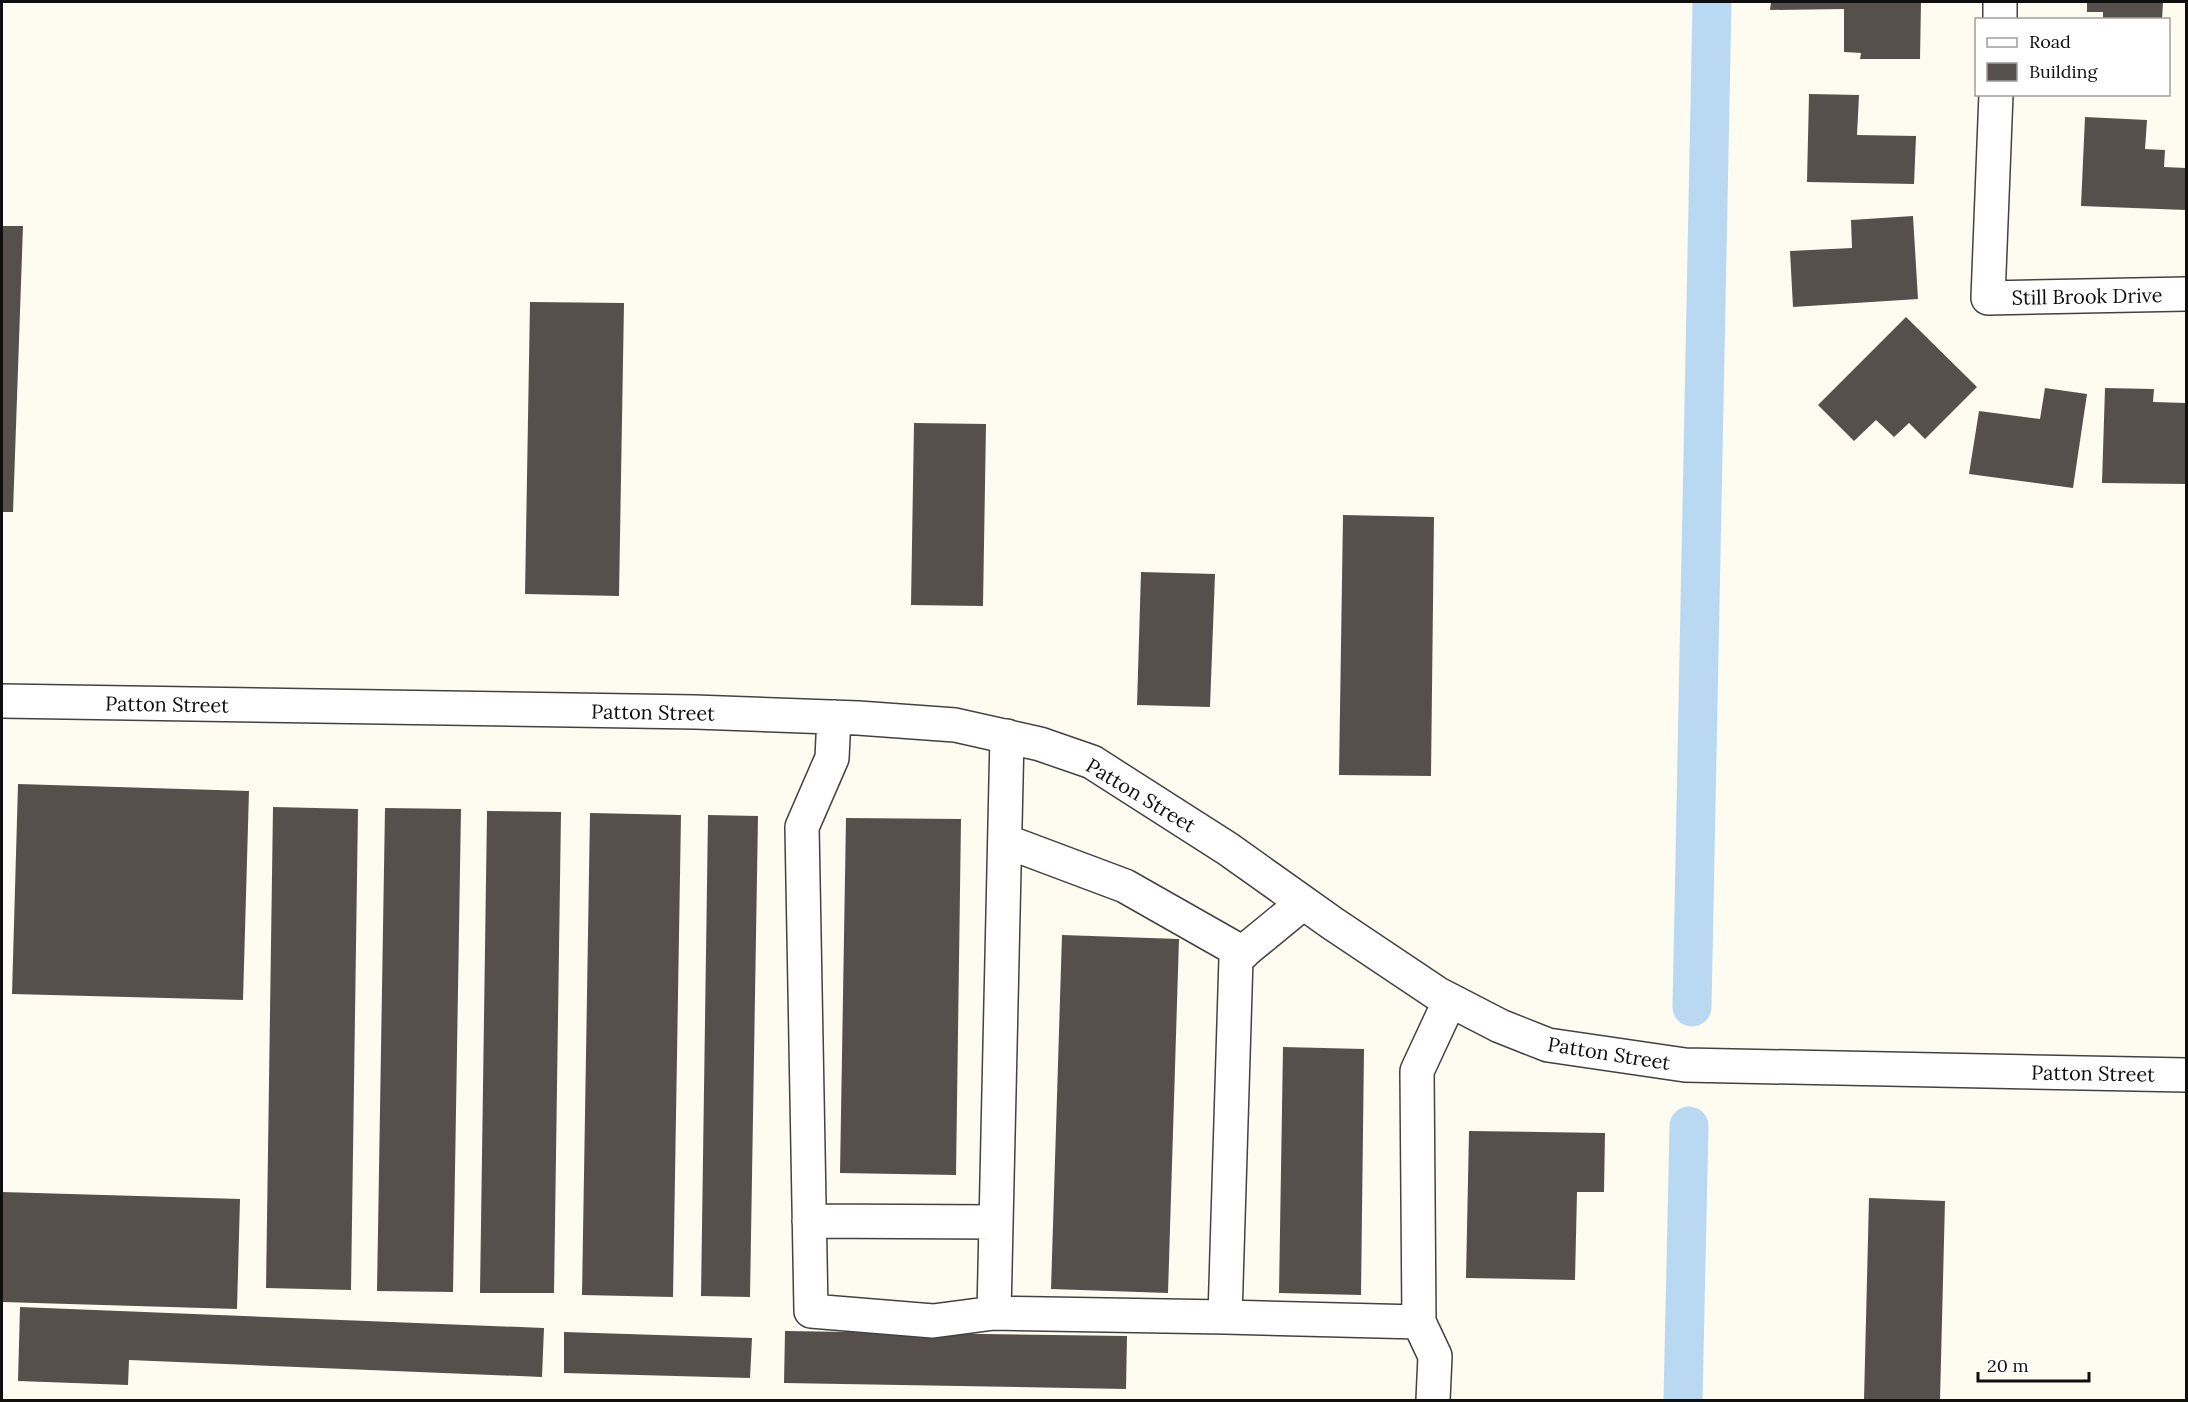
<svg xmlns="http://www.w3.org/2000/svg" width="2188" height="1402" viewBox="0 0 2188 1402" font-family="Lora,serif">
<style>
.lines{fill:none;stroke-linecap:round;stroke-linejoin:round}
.canal{stroke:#b9d9f2;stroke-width:39}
.building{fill:#56504c}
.minor-casing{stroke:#424242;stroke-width:36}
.minor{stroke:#fff;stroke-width:33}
.labels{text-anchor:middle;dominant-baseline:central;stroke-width:6;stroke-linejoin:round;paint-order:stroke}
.street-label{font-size:20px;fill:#0f0f0f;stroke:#fff}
</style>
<rect width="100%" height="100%" fill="#fefcf1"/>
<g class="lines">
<path class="canal" d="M1692,1007L1712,2
M1683,1400L1689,1126"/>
</g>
<path class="building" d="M1771,2H1921L1920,59H1860L1861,53L1844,52V9L1770,10Z
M2087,2H2163L2162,20H2103V12H2087Z
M1809,94L1859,95L1857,135L1916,136L1914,184L1807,182Z
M2085,117L2147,120L2145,149L2165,150L2164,167L2186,168V210L2081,206Z
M1913,216L1918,299L1793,307L1790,251L1852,248L1851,220Z
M2,226H23L13,512H2Z
M530,302L624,303L619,596L525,594Z
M1906,317L1977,387L1925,439L1909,423L1894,437L1876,420L1854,441L1818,405Z
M2045,388L2087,394L2073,488L1969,474L1979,411L2040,419Z
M2105,388L2154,389L2153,402L2186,403V484L2102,483Z
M914,423L986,424L983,606L911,605Z
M1343,515L1434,517L1431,776L1339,775Z
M1141,572L1215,574L1210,707L1137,705Z
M18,784L249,791L243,1000L12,994Z
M273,807L358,809L351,1290L266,1288Z
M385,808L461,809L453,1292L377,1291Z
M487,811L561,812L554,1293H480Z
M590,813L681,815L673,1297L582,1295Z
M708,815L758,816L750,1297L701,1296Z
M846,818L961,819L956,1175L840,1173Z
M1062,935L1179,939L1168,1293L1051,1289Z
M1283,1047L1364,1049L1361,1295L1279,1293Z
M1469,1131L1605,1133L1604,1192H1577L1575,1280L1466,1278Z
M2,1192L240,1199L237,1309L2,1302Z
M1869,1198L1945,1201L1940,1400H1864Z
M20,1307L544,1328L542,1377L129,1360L128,1385L18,1381Z
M785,1331L1127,1336L1126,1389L784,1383Z
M564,1332L752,1338L750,1378L564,1373Z"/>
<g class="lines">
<defs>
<path id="minor" d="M2000,20V2
M1996,94L1988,298L2186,294
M2,701L695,712L858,718L955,725L1040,744L1092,762L1228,849L1332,923L1438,994L1500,1026L1548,1045L1685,1065L2186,1075
M834,717L832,758L802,827L811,1311L933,1321L994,1313
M1007,736L994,1313L1225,1317
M1005,841L1125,886L1243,953
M1303,903L1236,958L1225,1317L1419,1322L1417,1071L1450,1000
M809,1221L996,1222
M1419,1322L1435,1356L1433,1400"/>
</defs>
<use href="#minor" class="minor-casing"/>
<use href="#minor" class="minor"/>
</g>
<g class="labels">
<g class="street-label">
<text transform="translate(2087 296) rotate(-1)">Still Brook Drive</text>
<text transform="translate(167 704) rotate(1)">Patton Street</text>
<text transform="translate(653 712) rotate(1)">Patton Street</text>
<text transform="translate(1141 795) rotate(31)">Patton Street</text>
<text transform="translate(1609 1053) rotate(9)">Patton Street</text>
<text transform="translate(2093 1073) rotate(1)">Patton Street</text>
</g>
</g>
<rect width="2188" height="1402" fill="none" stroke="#0f0f0f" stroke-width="6"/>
<rect x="1975" y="18" width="195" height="78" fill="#ffffff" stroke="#9f9f9f" stroke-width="1.5"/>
<rect x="1987" y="38" width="30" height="9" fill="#ffffff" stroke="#9f9f9f" stroke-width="1.5"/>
<text x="2029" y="48" font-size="18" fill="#0f0f0f">Road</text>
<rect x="1987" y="63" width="30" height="18" fill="#56504c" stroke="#9f9f9f" stroke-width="1.5"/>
<text x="2029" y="78" font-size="18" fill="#0f0f0f">Building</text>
<path d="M1978 1372v9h111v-9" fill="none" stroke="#0f0f0f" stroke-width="3"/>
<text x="1987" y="1372" font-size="18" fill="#0f0f0f" stroke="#ffffff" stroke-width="4.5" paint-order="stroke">20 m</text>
</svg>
